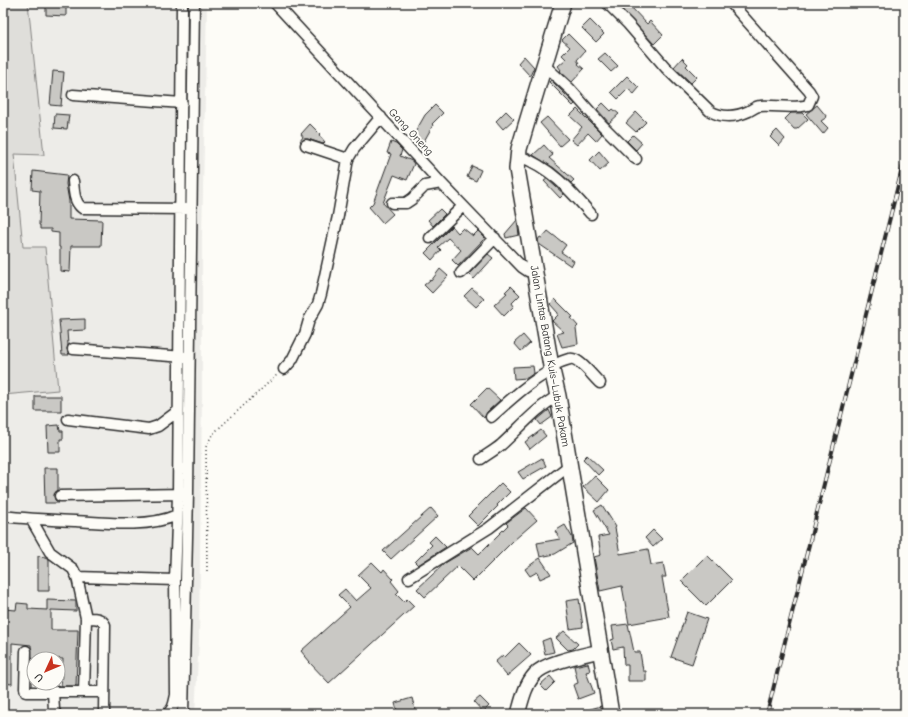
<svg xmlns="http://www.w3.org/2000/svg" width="908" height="717" viewBox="0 0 908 717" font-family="'Comic Neue',sans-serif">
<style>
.built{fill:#edece8;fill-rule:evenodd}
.green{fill:#dfdeda;stroke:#858482}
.building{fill:#c9c8c4;stroke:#2b2b2b}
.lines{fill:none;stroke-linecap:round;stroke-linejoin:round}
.minor-casing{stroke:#2b2b2b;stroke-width:13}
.major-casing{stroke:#2b2b2b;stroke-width:16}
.highway-casing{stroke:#2b2b2b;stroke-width:18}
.path{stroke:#2b2b2b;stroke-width:1.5;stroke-dasharray:1 3;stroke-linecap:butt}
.minor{stroke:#fdfcf7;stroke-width:10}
.major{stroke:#fdfcf7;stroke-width:13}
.highway{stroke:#fdfcf7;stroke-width:15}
.rail-casing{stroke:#2b2b2b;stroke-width:4}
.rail{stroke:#fdfcf7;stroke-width:2.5;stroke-dasharray:8;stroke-linecap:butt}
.labels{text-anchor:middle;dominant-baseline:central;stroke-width:4;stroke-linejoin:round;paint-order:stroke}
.street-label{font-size:11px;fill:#2b2b2b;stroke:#fdfcf7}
</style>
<rect width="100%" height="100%" fill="#fdfcf7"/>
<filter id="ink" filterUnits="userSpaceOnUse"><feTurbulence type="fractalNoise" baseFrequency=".025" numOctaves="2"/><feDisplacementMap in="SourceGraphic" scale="8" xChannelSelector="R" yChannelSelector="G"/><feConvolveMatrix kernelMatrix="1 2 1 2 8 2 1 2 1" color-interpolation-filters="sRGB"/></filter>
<g filter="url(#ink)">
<path class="built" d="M3,3H207L202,237V396L199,640L195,714H3ZM34,659H58V683H34Z"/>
<path class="green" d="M3,3H28L44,155L14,154L23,247H45L58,390L3,395Z"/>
<path class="building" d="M616,3H635L631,7L647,24L650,21L663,35L654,44Z
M46,6L66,7V16L46,15Z
M590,20L604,34L596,42L582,28Z
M568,34L585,51L577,60L579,63L578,64L584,69L572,82L560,71L561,70L558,66L566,59L562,55L570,47L562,40Z
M605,53L618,66L611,72L598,59Z
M524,56L534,67L530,76L518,63Z
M682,58L688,64L686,66L697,77L691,83L674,67Z
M53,71L64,72L61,106L50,105Z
M627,76L639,88L634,94L628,89L618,99L611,92Z
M551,80L575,104L573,106L549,82Z
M603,103L611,111L613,109L619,114L609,123L597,109Z
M435,105L443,113L432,124L433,125L423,143L413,136L425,115Z
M817,105L827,117L821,121L828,128L823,134L806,114Z
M577,109L602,134L596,141L588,133L577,145L571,140L582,127L570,116Z
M506,111L514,119L503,129L496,121Z
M636,112L646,122L636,132L626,123Z
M791,113H802L808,119L797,129H794L785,119Z
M55,114L69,115L67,129L54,128Z
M547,117L568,139L560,146L540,123Z
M310,124L320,134L319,135L325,142L323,144L308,139H304L301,142L300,141L303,137L301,134Z
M777,130L785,139L779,146L770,137Z
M633,135L642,143L636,150L627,141Z
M391,142L396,144L402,150L400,156L412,161L414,164L407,180L394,175L383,203L393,214L383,223L369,207L373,203L391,154L387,153Z
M544,145L553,155L549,158L574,180L571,183L554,168L533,155Z
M599,151L609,163L600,171L590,160Z
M472,166L481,170L476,181L467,177Z
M33,171L67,175L66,184L69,201V219L102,220L101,246H71L70,272L60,271V247H59V233L51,232V229H40V225H39L40,191L32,190Z
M547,179L564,194L560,198L544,181Z
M440,209L445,214L433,226L428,220Z
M517,220L519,235L506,238L505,234Z
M452,226L458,233L463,228L473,236L478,231L485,238L458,266L452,260L461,250L448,238L438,247L441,250L432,260L425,253Z
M548,231L566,245L561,252L574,261L571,266L539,244L538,240L540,237L542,238Z
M488,254L493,258L474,279L469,274Z
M440,269L448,276L432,293L424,285L430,280L431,281Z
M511,286L520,295L512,303L514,306L504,316L494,305L507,293L505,292Z
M472,288L484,299L476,307L464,296Z
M555,299L573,317L571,318L578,326L576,328L578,344L562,347L557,334L564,332L552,321L558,315V313L550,304Z
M85,319V330L67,331L68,345L67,349L69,355H62L59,320Z
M523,335L530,343L521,351L514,343Z
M533,366L534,373L527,378L514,379L513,367Z
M487,388L500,400L487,412L484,418L471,404Z
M35,396H61V411H35Z
M549,410L552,417L541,425L537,420Z
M59,425L60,431H63V439H60V452H48L47,426Z
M541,430L546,436L530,449L525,442Z
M587,455L603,470L598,475L583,459Z
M542,458L546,466L523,479L518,472Z
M44,468H58V490L55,493L54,496L55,500L59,503H45Z
M595,476L609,490L599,502L583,487Z
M501,483L510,492L497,505L498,506L478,526L468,516Z
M602,505L616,527L615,528L620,554L648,549L651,565L663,563L666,577H662L669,617L629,624L622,586L600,591L594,557L601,555L598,537L609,535L594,510Z
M431,508L438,516L391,559L383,551Z
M526,508L537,520L513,541L473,581L458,566L425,597L417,589L445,563L472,547L479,554L508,525L506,523Z
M565,525L572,537L573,543L555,554L540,557L537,543L560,539L555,531Z
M653,530L662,539L653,547L645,538Z
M435,536L446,547L418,565L415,562L432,545L429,542Z
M707,555L732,580L706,606L681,581Z
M38,556L45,557L49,559V591H38Z
M540,558L551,574L540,579L537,572L530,576L525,569Z
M372,562L382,572L384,569L393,579L391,581L399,591L396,594L404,602L407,599L414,606L329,683L309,662H310L301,651L350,607L338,595L345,589L356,601L371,588L358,575Z
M579,599L583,627L570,629L566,601Z
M47,600L76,601V611L51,610V630H78L76,686H61L63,659L45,658L44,659H32L31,645L12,643V684L3,683L4,609L16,610L17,603L28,604V609L47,610Z
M687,612L707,619L692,664L671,657Z
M628,624L634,652H640L643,671H646V681H628V665H624L623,647L613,649L611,640L614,639L612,626Z
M564,631L578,644L573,649L568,650L556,638Z
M550,638L554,652L545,654L542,641Z
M519,643L531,655L507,676L495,662L503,655L505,657Z
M588,663L590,671L586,672L594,693L578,699L573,685L578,683L574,666Z
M550,676L555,682L546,691L540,685Z
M480,697L489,706L483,712L474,702Z
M412,698L416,713L398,714L395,703Z
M601,706L602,714H581L580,712Z"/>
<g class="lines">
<defs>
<path id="minor" d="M275,3L441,183L522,267L528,271L535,272
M607,3L628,24L666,68L710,111C722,118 736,117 749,111C753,109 756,106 760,106C776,105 793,109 808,105L812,96L809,91L731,3
M544,65L570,89L601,124L636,159
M73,95L182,103
M306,145L348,159
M519,156C551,168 569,189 591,214
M73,181C74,191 74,202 82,208L187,209
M392,203H406L412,199L425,186L441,183
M430,238L463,206
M461,273L495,238
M73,349L185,357
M551,366C557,364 564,360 570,359C579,357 593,377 600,383
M284,369L292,360L305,334L309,320L318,304L321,294L338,216L348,159L354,149L381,117
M491,417C510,400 529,382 552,370
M68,419L149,429L158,426L178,411
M481,459C488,454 495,450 501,445C520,428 536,408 558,396
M60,496L184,494
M3,516C27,519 52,520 76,521C107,523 148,528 177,515
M31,519L50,552L73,569L77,577L86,618L84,692
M77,577L175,580
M409,578L489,528L570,465
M86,618C93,618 101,617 105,625L104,714
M26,651L25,688L26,692H104
M53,692L54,710L56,714
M167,714C174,709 174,703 176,695L175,580L178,495L182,3
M183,714L188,493L194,3"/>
<path id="major" d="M518,714C522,700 525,685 535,674C545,662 584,655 600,651"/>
<path id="highway" d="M563,3L527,122L519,149L517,169L551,366L558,396L611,714"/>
</defs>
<use href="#minor" class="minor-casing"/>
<use href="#major" class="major-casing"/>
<use href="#highway" class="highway-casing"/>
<path class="path" d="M207,571L206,447L212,435L218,429L278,374"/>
<use href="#minor" class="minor"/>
<use href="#major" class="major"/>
<use href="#highway" class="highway"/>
<defs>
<path id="rail" d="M767,714L905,157"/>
</defs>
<use href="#rail" class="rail-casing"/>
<use href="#rail" class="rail"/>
</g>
</g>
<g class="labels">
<g class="street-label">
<text transform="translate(411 132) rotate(47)">Gang Oneng</text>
<text transform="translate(550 356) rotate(80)">Jalan Lintas Batang Kuis–Lubuk Pakam</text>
</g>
</g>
<rect width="908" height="717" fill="none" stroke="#fdfcf7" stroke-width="16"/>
<rect x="8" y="8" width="892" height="701" fill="none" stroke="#2b2b2b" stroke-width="1.5" filter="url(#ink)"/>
<g transform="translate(46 671) rotate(226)"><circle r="19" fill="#fdfcf7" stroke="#a9a8a5"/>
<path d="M0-3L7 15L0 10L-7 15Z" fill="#c8321e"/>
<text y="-6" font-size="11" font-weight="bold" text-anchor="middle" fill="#2b2b2b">U</text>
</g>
</svg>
